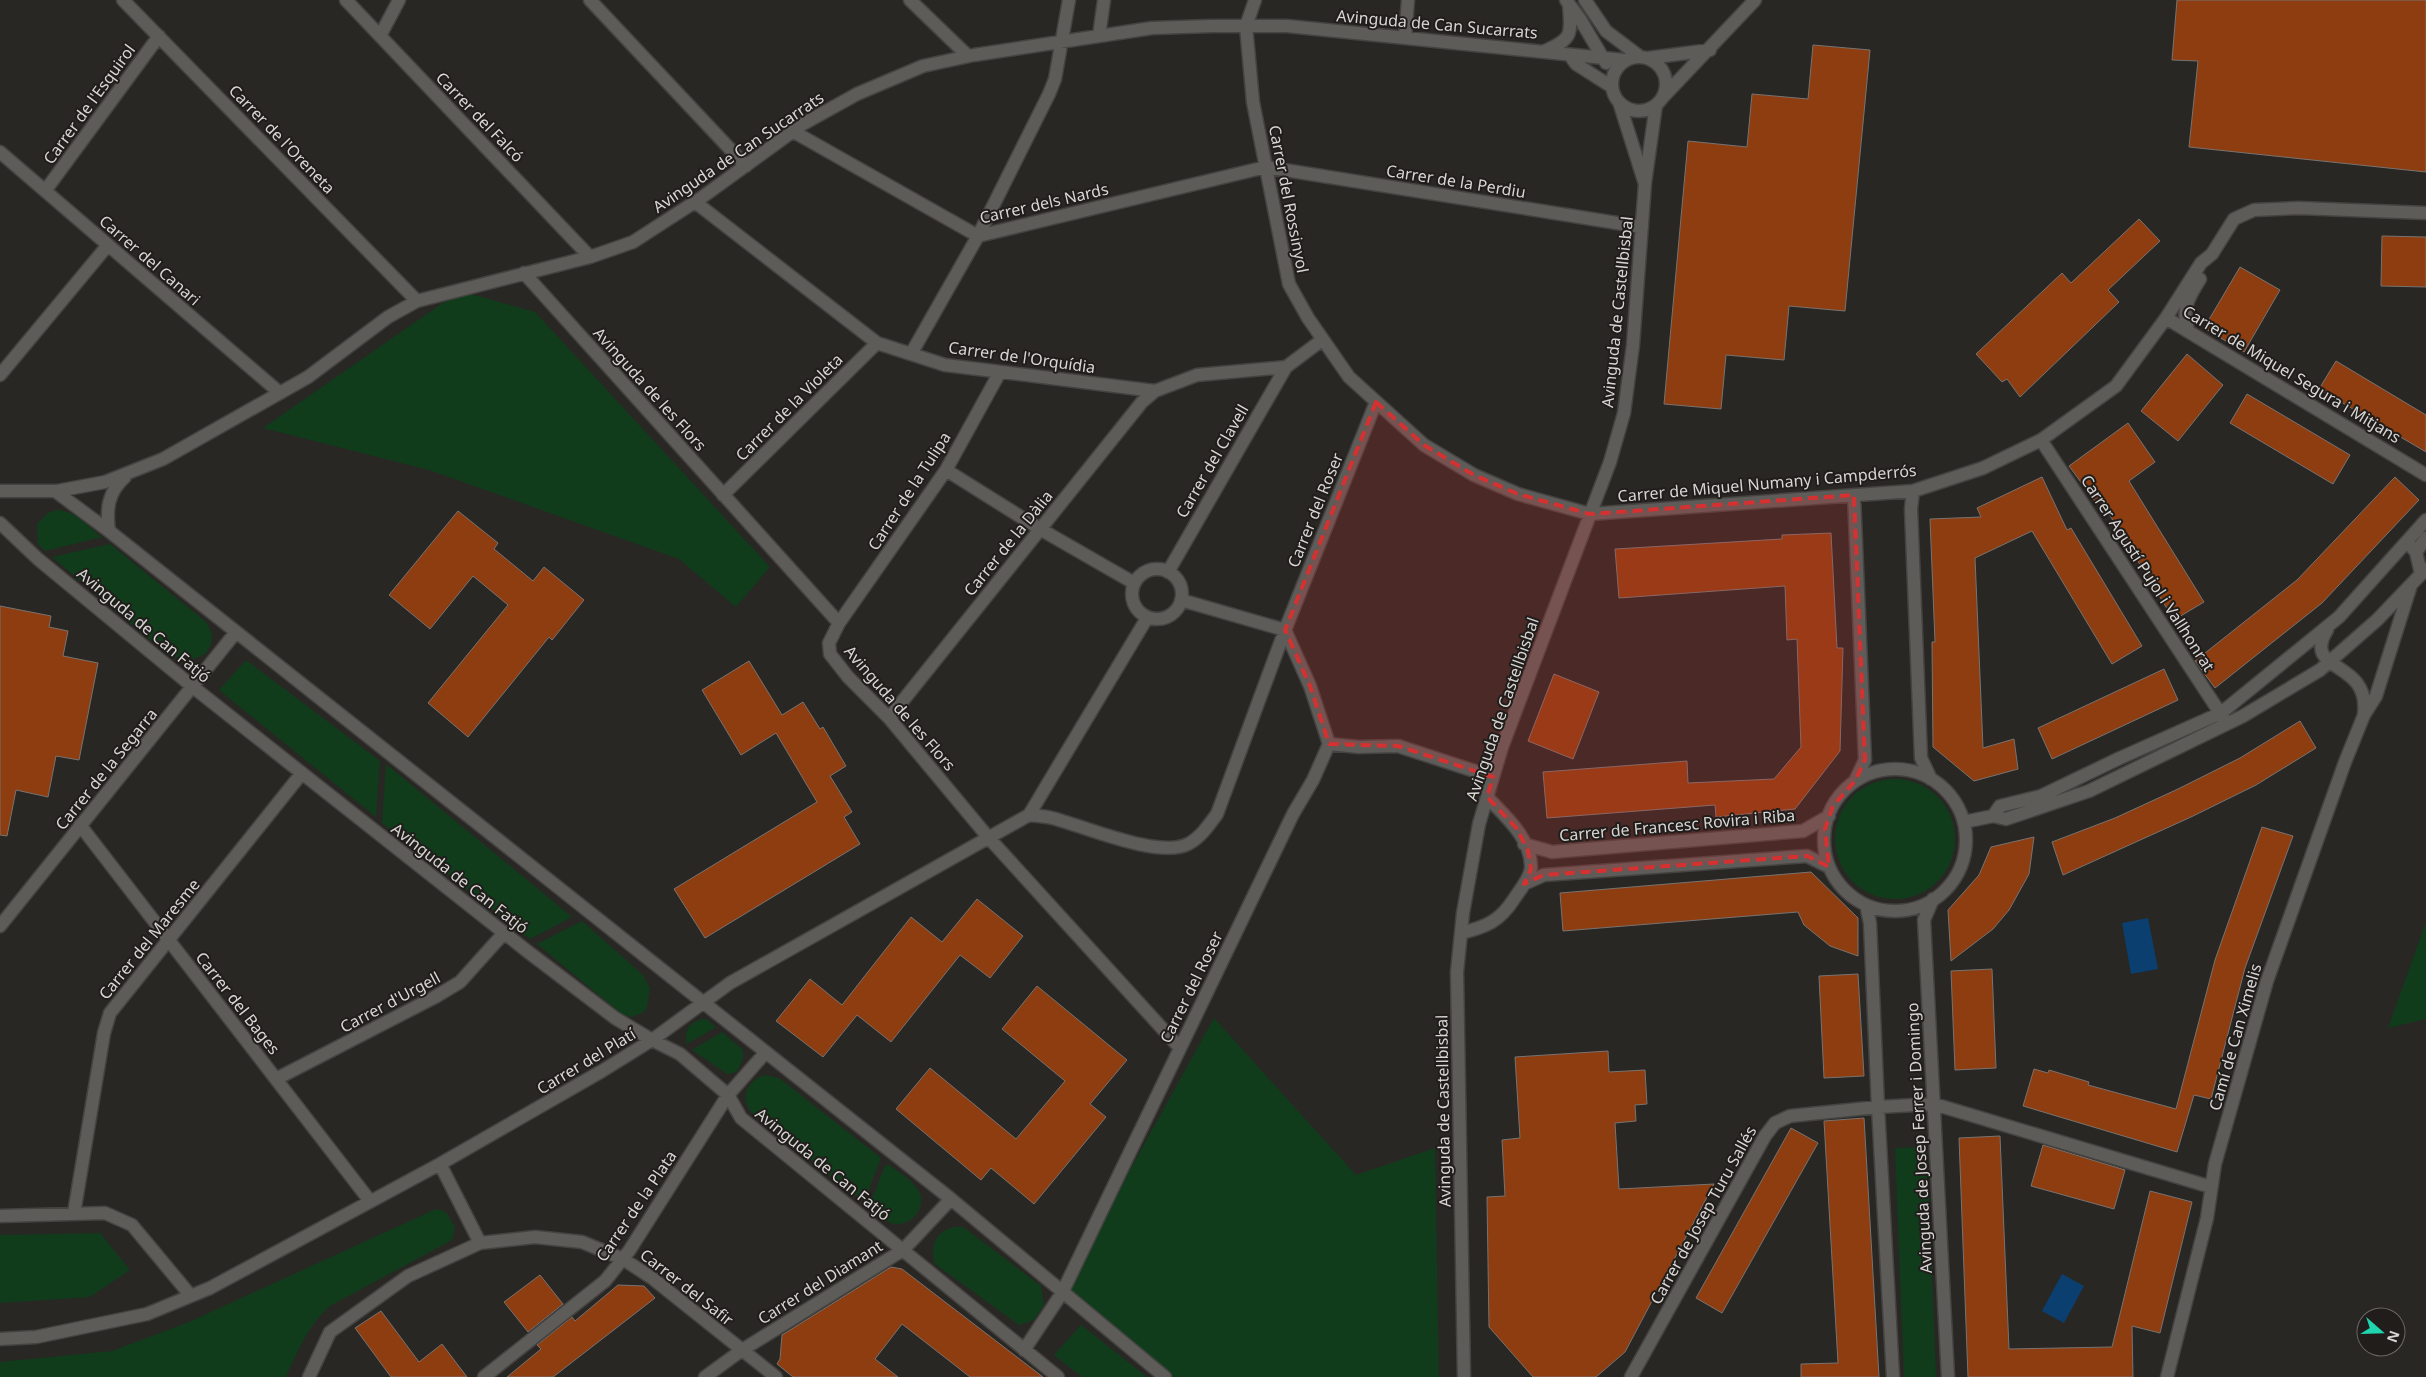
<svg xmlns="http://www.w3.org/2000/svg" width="2426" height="1377" viewBox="0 0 2426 1377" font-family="'Noto Sans',sans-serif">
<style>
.green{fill:#103c1c}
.water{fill:#0b3f6f}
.building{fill:#8d3d0f;stroke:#787371}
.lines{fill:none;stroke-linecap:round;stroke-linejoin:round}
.street-casing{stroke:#454341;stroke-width:15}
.street{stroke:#5e5c59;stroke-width:12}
.marked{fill:#d63131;fill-opacity:0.2;stroke:#d63131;stroke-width:4;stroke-dasharray:10 6;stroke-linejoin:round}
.labels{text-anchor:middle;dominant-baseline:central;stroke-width:4;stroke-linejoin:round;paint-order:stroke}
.street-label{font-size:16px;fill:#d8d6d5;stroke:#201d1b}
</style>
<rect width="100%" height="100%" fill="#292724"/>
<path class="green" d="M460,291L535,312L770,567L736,607L679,559L429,470L263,428Z
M57,510C76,511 88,526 102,537L45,551L38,544L37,524L48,513Z
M110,544L206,622C208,626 212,632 212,637C211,662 185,662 168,655L52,557Z
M246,660L380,761L376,817L219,690Z
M386,764L572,917L530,939L382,823Z
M1835 839a60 60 0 1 1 120 0a60 60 0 1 1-120 0Z
M582,921L643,975L650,988L647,1008L642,1013L631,1017L623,1015L537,944Z
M2426,922V1019L2388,1028Z
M1214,1018L1356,1175L1435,1148L1439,1377H1166L1062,1293Z
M703,1019L708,1020L716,1027L687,1044C683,1031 690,1021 703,1019Z
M722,1032L743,1050V1058L737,1072L727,1074L692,1050Z
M765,1075L779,1078L881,1158L865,1199L861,1200L751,1112C740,1097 747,1080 765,1075Z
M1927,1147L1936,1377H1904L1895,1148Z
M888,1164C898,1172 912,1179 918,1190C929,1207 910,1229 891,1223C883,1220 876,1212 869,1207L884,1168Z
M436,1209L446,1212L455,1227L452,1240L330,1306C309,1324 297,1352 286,1377H0V1362L112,1351L189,1322Z
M954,1227H963L1041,1286L1044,1305L1034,1320L1019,1325L935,1264C929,1246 936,1231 954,1227Z
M100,1233L130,1270L90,1297L0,1303V1235Z
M1081,1325L1147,1377H1082L1054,1355Z"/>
<path class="water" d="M2148,918L2158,969L2131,974L2122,923Z
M2062,1274L2084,1286L2064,1323L2042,1311Z"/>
<path class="building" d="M2177,0H2426V172L2189,147L2198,61L2172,60Z
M1813,45L1870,50L1845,311L1789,306L1784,360L1726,355L1721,409L1664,404L1688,141L1747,147L1752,94L1808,99Z
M2139,219L2160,241L2108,290L2119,302L2020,397L2007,379L2002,382L1976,354L2062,273L2071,283Z
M2382,236L2426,237V287L2381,286Z
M2240,267L2280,290L2244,352L2204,328Z
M2187,354L2223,385L2178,441L2141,411Z
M2336,361L2426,415V452L2319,389Z
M2247,394L2350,455L2333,484L2230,423Z
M2128,423L2155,462L2129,481L2204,602L2174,620L2101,501L2097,504L2069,466Z
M2042,477L2067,530L2071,528L2142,646L2112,664L2032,531L1975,558L1983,748L2014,739L2018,769L1974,781L1933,747L1932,642H1935L1930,519L1981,517L1977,508Z
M2395,477L2419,500L2322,603L2215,688L2195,661L2297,580Z
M458,511L498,543L494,549L533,581L544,567L584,600L552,640L549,637L468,737L428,703L508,605L473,576L430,629L389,595Z
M1831,533L1837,648H1843L1840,751L1795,809L1716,817L1715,805L1547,818L1543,772L1687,761L1688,783L1774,779L1801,747L1797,639L1787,640L1785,586L1619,598L1615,549L1782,539V535Z
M0,606L51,616L49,627L68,631L63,656L98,663L79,760L56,756L48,797L16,790L7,836L0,835Z
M749,661L782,715L803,702L820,729L823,727L846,766L830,776L852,812L844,817L860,844L705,938L674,889L817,802L776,733L741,755L702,690Z
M2164,669L2178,700L2052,759L2038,728Z
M1554,674L1599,692L1573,759L1528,741Z
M2300,721L2316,748L2256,785L2191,817L2063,875L2052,842L2115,818L2178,789L2240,758Z
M2262,827L2293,836L2245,968L2211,1099L2194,1095L2177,1152L2023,1106L2034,1069L2048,1073L2049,1070L2089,1082L2088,1085L2176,1109L2215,960Z
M2034,837L2029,874L2009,910L1993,929L1951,961L1948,910L1979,875L1991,847Z
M1811,872L1858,918V956L1830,946L1804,925L1798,912L1563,931L1560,893Z
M977,899L1023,936L990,978L960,955L891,1042L857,1015L823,1057L776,1021L810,979L842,1005L911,917L942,942Z
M1992,969L1996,1068L1955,1070L1951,971Z
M1858,974L1864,1076L1824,1078L1819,976Z
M1037,986L1127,1060L1090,1104L1106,1117L1034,1204L991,1168L981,1180L896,1109L930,1068L1016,1139L1065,1081L1002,1029Z
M1608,1051L1609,1072L1645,1070L1647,1104L1635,1105L1636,1121L1615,1123L1619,1189L1714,1184L1625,1352L1596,1377H1533L1489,1327L1487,1197L1505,1196L1502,1140L1520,1138L1515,1057Z
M1864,1118L1879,1377H1801V1364L1838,1363L1824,1121Z
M1791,1128L1818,1143L1722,1313L1696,1298Z
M2000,1136L2009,1349L2112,1347L2150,1191L2192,1202L2160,1333L2132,1326L2133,1377H1968L1959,1138Z
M2043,1145L2125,1170L2114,1209L2031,1186Z
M891,1267L902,1269L1043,1377H970L902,1324L875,1359L898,1377H793L777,1364L780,1359L782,1335Z
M540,1275L563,1304L528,1332L504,1302Z
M618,1285L644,1286L655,1298L553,1377H507L541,1349L537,1345L572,1317L575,1321Z
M381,1311L419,1362L442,1344L467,1377H391L355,1328Z"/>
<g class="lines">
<defs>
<path id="street" d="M123,0L417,301
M346,0L590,257
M590,0L746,166
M910,0L968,56
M1255,0L1246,26L1253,102L1289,284L1308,318L1349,377L1424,445L1474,475L1518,494L1590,514L1913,491L1983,468L2041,440L2116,386L2166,318L2201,263L2212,254L2234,219L2254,210L2299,208L2426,213
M1566,0L1580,19L1606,63
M1585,0L1606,31L1639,56
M380,36L399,0
M1099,36L1104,0
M1405,38L1408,0
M1545,51C1571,39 1572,36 1569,6
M1612 84a27 27 0 1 1 54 0a27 27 0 1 1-54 0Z
M1571,57L1576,64L1612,87
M1648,58L1710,50
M1662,98L1755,0
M1619,102L1644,181
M794,132L978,236L1266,167L1642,227
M0,152L280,393
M45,191L159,36
M695,202L877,343L945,365L1155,391L1197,375L1286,367L1322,340
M524,273L839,623
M2166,318L2426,475
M2188,330C2181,308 2189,297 2200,279
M911,354L978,236L1049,94L1055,79L1069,0
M1000,372L946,470L839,623L829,643L830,654L848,677L889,718L988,837L1180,1048
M0,375L108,245
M2041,440L2224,719
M946,470L1040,529L1134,583
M0,491H57L105,482L163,459L308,377L388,317L417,301L590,257L633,242L701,198L803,124L857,94L923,66L974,55L1152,28L1212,26H1287L1624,60
M55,491L109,531L951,1199L1165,1377
M1913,491L1911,509L1921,758L1931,779
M723,495L877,343
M1854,495L1865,760L1855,781
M0,523L38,559L193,687L527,951L615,1018L652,1040L680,1054L728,1095L741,1118L1058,1377
M109,531C106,509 108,492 125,477
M2407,542L2416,552L2421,574
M2416,552L2426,538
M1132 594a25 25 0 1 1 50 0a25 25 0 1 1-50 0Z
M1168,572L1286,367
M1181,600L1285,630
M2327,630C2301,673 2370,659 2364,713
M889,718L1142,402L1155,391
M1329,744L1359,747L1398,746L1493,777
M1824 840a71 71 0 1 1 142 0a71 71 0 1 1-142 0Z
M1029,815L1147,618
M1993,816L2000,806L2041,796L2120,758L2221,713L2339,617L2426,520
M1964,822L1993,816L2006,819L2089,791L2243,716L2320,670L2377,620L2426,569
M80,825L370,1201
M1524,844L1552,852L1803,831L1829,816
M1524,884L1544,875L1807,856L1829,867
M1933,899L1924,920L1948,1377
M1866,905L1870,923L1878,1107L1893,1377
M0,926L236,632
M1461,933C1486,927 1500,921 1514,899C1520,890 1530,878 1531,868C1532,839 1505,816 1487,797
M276,1079L435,997L460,982L504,933
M440,1164L480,1243
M74,1213L104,1033L110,1013L302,773
M0,1216L105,1213L132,1225L191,1296
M0,1339L36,1337L147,1314L210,1288L440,1164L602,1071L652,1040L730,983L1029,815C1036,816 1044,816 1052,818C1084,826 1158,859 1188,844C1200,838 1209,825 1217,814L1285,630L1376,402
M1024,1350L1062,1293L1293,814L1313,780L1329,744L1310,686L1285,630
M309,1377L330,1332L408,1276L480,1243L535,1237L582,1242L623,1259L652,1278L776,1377
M484,1377L605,1281L629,1251L728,1095L766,1052
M705,1377L742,1350L903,1250L951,1199
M1464,1377L1457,972L1463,913L1479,824L1502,747L1610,462L1624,413L1633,345L1645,183L1656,105
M1631,1377L1765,1136L1775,1123L1790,1116L1878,1107L1934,1104L2211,1187
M2167,1377L2207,1218L2215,1164L2267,981L2345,762L2364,715L2376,696L2411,585"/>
</defs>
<use href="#street" class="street-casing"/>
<use href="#street" class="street"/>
</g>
<path class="marked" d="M1376,402L1424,445L1474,475L1518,494L1590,514L1854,495L1865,760L1855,781L1833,806L1825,829L1829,867L1807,856L1544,875L1524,884L1531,869L1528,851L1517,829L1487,797L1493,777L1398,746L1329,744L1310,686L1285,630Z"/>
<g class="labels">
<g class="street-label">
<text transform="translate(1437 24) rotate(5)">Avinguda de Can Sucarrats</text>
<text transform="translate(89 104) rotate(-54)">Carrer de l'Esquirol</text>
<text transform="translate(480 117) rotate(46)">Carrer del Falcó</text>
<text transform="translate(282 139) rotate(46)">Carrer de l'Oreneta</text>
<text transform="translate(738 152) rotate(-34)">Avinguda de Can Sucarrats</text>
<text transform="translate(1456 181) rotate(9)">Carrer de la Perdiu</text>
<text transform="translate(1289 199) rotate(79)">Carrer del Rossinyol</text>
<text transform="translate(1044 203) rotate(-13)">Carrer dels Nards</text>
<text transform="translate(150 260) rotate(41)">Carrer del Canari</text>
<text transform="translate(1617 312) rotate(-84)">Avinguda de Castellbisbal</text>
<text transform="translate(1022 357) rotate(8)">Carrer de l'Orquídia</text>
<text transform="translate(2292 374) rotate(31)">Carrer de Miquel Segura i Mitjans</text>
<text transform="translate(650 389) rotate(48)">Avinguda de les Flors</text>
<text transform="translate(789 407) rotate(-45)">Carrer de la Violeta</text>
<text transform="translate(1212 461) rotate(-60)">Carrer del Clavell</text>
<text transform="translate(1767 483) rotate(-5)">Carrer de Miquel Numany i Campderrós</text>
<text transform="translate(909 491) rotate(-57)">Carrer de la Tulipa</text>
<text transform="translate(1315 510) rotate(-68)">Carrer del Roser</text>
<text transform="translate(1008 543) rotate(-51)">Carrer de la Dàlia</text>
<text transform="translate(2148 573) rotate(57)">Carrer Agustí Pujol i Vallhonrat</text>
<text transform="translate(144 625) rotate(40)">Avinguda de Can Fatjó</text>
<text transform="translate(900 708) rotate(49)">Avinguda de les Flors</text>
<text transform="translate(1502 709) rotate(-71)">Avinguda de Castellbisbal</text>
<text transform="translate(106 769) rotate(-51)">Carrer de la Segarra</text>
<text transform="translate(1677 825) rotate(-5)">Carrer de Francesc Rovira i Riba</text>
<text transform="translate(460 878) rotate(38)">Avinguda de Can Fatjó</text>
<text transform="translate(149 939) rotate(-51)">Carrer del Maresme</text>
<text transform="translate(1191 987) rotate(-64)">Carrer del Roser</text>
<text transform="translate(390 1002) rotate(-28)">Carrer d'Urgell</text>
<text transform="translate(238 1003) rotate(52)">Carrer del Bages</text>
<text transform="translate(2235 1037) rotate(-74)">Camí de Can Ximelis</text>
<text transform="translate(586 1061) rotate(-31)">Carrer del Platí</text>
<text transform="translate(1443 1111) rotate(-91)">Avinguda de Castellbisbal</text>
<text transform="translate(1919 1138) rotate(-93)">Avinguda de Josep Ferrer i Domingo</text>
<text transform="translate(823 1164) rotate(39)">Avinguda de Can Fatjó</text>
<text transform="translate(636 1206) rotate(-56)">Carrer de la Plata</text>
<text transform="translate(1703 1215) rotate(-61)">Carrer de Josep Turu Sallés</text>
<text transform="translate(820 1282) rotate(-32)">Carrer del Diamant</text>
<text transform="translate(687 1287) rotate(38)">Carrer del Safir</text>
</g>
</g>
<g transform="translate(2381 1332) rotate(110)"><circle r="24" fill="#201d1b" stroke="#6a6765"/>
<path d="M0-4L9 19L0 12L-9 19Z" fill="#1ed5b0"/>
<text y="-8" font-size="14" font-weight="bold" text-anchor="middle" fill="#d8d6d5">N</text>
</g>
</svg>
